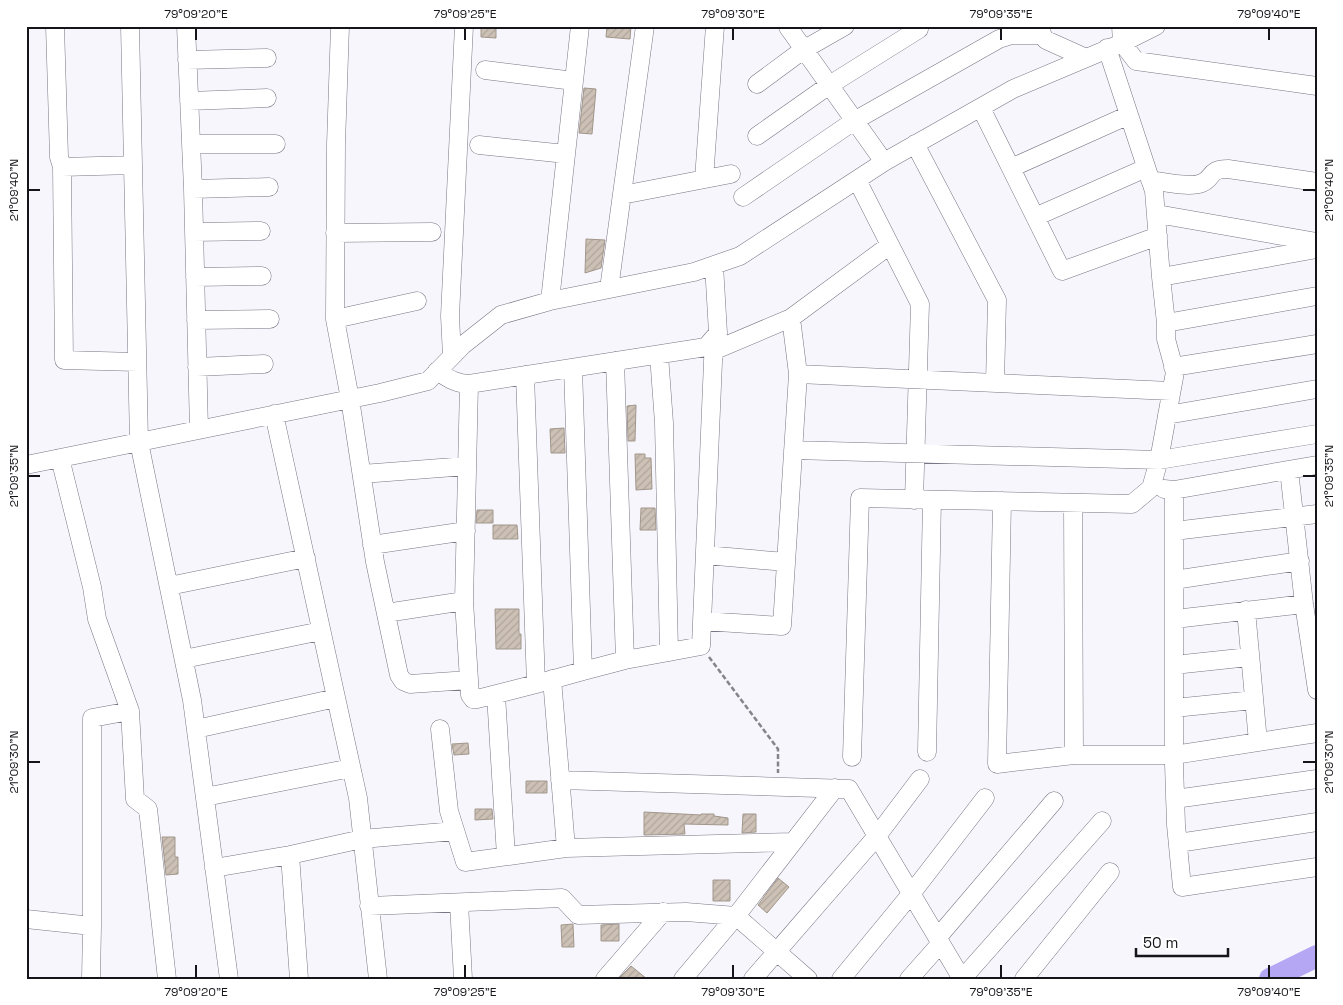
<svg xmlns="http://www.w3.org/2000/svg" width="1343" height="1005" viewBox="0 0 1343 1005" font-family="'Space Grotesk',sans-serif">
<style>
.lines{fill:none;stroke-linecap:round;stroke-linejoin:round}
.river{stroke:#b5a7f4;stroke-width:22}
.building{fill:url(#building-hatch);stroke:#a1968b}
.minor-casing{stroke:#787684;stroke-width:19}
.path{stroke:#85848a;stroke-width:2.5;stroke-dasharray:5 2.5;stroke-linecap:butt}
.minor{stroke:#fff;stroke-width:18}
.ticks{fill:none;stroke:#151419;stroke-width:2}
.neatline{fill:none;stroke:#151419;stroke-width:2}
.ticks-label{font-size:12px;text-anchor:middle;fill:#151419}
</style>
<defs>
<pattern id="building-hatch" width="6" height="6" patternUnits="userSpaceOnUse" patternTransform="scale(1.25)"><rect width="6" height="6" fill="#cdc1b5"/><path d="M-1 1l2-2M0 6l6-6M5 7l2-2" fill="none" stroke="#afa59b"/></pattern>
</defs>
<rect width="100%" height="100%" fill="#f7f6fd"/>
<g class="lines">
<path class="river" d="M1270,979L1317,956"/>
</g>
<path class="building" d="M481,26H496V38L481,37Z
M607,26H631L630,39L606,37Z
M584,88L596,89L592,134L579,133Z
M586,239L605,240L601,268L585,273Z
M636,405L635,441H628L627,406Z
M564,428L565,453H551L550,429Z
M635,454H645V458H651L652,489L636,490Z
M641,508H655L656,530H640Z
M477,510H493V523H476Z
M493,525H517L518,539H493Z
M495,609H519V634H521V649H496Z
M468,743L469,754L454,755L452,744Z
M526,781H547V793H526Z
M475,809H492L493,819L475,820Z
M644,812L701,815V814H714V816L728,818V825L684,824L685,834L644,835Z
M743,814H756V832L742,833Z
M162,837H175V857H178V874L166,875Z
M778,878L789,887L767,913L758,905Z
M713,880H730V901H713Z
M573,924L574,947H562L561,925Z
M619,924V941H601V925Z
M631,966L647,979L620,977Z"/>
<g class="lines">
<defs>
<path id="minor" d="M55,26L59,157L62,167L64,360L137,362
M130,26L139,442L192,700L229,979
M186,26L193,189L199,430
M340,26L336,144L335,319L350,399L375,562L399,675L403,681L410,684L469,680L464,601L469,384L706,347L718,333L714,265
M1041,26L1042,35L1046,40L1086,58
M1121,26L1122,43L1136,61L1317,86
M788,27L884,162
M187,60L267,58
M485,70L574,81
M757,84L803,50L845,26
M189,101L267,98
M981,108L1062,271L1158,236
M757,136L828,86L919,29
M191,144H276
M915,144L997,300L995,383
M479,145L566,154
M62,167L133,165
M1011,168L1129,115
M704,179L715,26
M857,180L920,304L914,500
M1150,180C1163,182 1190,188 1202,183C1214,178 1208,169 1228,169L1317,182
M193,189L269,187
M622,195L731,174
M743,197L854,121L999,39L1012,35H1042
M1157,214L1317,242
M1035,217L1146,168
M194,232L261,231
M335,233L432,232
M195,277L262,276
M1161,277L1317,249
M609,289L645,26
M550,301L580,26
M335,319L417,301
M196,320L270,319
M1166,323L1317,296
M713,351L791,318L890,245
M452,356L450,316L464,26
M197,367L264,364
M1173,367L1317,344
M437,371C448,378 456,384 469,384
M798,374L1171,391
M274,414L358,798L378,979
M1167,415L1317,389
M793,450L1159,460L1317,434
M60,458L92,587L97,619L130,711
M26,465L380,393L428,381L463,345L501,315L550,301L694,272L740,256L884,162L1013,89L1122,43L1156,26
M1289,470L1304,604L1317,690
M362,474L467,466
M1164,489L1174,490L1317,465
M1174,490V764L1176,825L1182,887L1317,867
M1002,501L997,764L1074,755H1174L1317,733
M1073,503L1074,755
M1174,531L1317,514
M372,545L466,531
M705,555L786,562
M1174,580L1300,561
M169,586L306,558
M1246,610L1258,742
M386,613L464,601
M1175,619L1304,604
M702,621L782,626L798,374L791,318
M669,652L701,646L714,338
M184,659L321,631
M625,660L669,652L664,423L659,355
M1174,665L1249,657
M583,671L625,660L615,361
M552,679L566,848
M469,680L470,695L473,699H477L536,684L525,375
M536,684L583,671L573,368
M496,695L506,856
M1174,708L1254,700
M196,729L336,698
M440,729L449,811L465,862L566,848L793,842
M927,752L932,500
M852,757L860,498L1132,504L1151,488L1159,460L1175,372L1166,339V323L1161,277L1154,191L1107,48
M560,780L849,789L962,979
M205,797L351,768
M1175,799L1317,779
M1178,843L1317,822
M290,855L299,979
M214,868L290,855L362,839L455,831
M459,903L463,979
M369,906L562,898L578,915L686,912L736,916L808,979
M26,919L92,926V718L130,711L135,799L148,809L167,979
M938,937L1054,801
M91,979L92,926
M605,979L663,912
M683,979L736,916L835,788
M753,979L877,836L920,779
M841,979L911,894L985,798
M909,979L941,943
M962,979L1102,821
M1024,979L1110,872"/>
</defs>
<use href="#minor" class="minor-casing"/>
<path class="path" d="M709,657L778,749V773"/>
<use href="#minor" class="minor"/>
</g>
<path class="ticks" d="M196,28V40M465,28V40M733,28V40M1001,28V40M1269,28V40M28,190H40M1303,190H1316M28,476H40M1303,476H1316M28,762H40M1303,762H1316M196,965V978M465,965V978M733,965V978M1001,965V978M1269,965V978"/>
<rect width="1343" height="1005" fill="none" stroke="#ffffff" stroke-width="55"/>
<path d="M1136 948v8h92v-8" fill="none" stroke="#151419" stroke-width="2.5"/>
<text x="1143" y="948" font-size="15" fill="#151419" stroke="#ffffff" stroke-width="4" paint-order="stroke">50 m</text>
<rect x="28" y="28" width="1288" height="950" class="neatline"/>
<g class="ticks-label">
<text x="196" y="18">79°09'20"E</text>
<text x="465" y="18">79°09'25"E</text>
<text x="733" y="18">79°09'30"E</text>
<text x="1001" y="18">79°09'35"E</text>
<text x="1269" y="18">79°09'40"E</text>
<text transform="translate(14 190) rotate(-90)" y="4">21°09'40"N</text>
<text transform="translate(1329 190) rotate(-90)" y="4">21°09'40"N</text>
<text transform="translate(14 476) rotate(-90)" y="4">21°09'35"N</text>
<text transform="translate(1329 476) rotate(-90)" y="4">21°09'35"N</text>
<text transform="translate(14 762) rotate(-90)" y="4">21°09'30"N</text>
<text transform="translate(1329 762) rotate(-90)" y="4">21°09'30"N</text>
<text x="196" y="996">79°09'20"E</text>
<text x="465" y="996">79°09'25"E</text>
<text x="733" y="996">79°09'30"E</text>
<text x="1001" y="996">79°09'35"E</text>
<text x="1269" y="996">79°09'40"E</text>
</g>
</svg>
